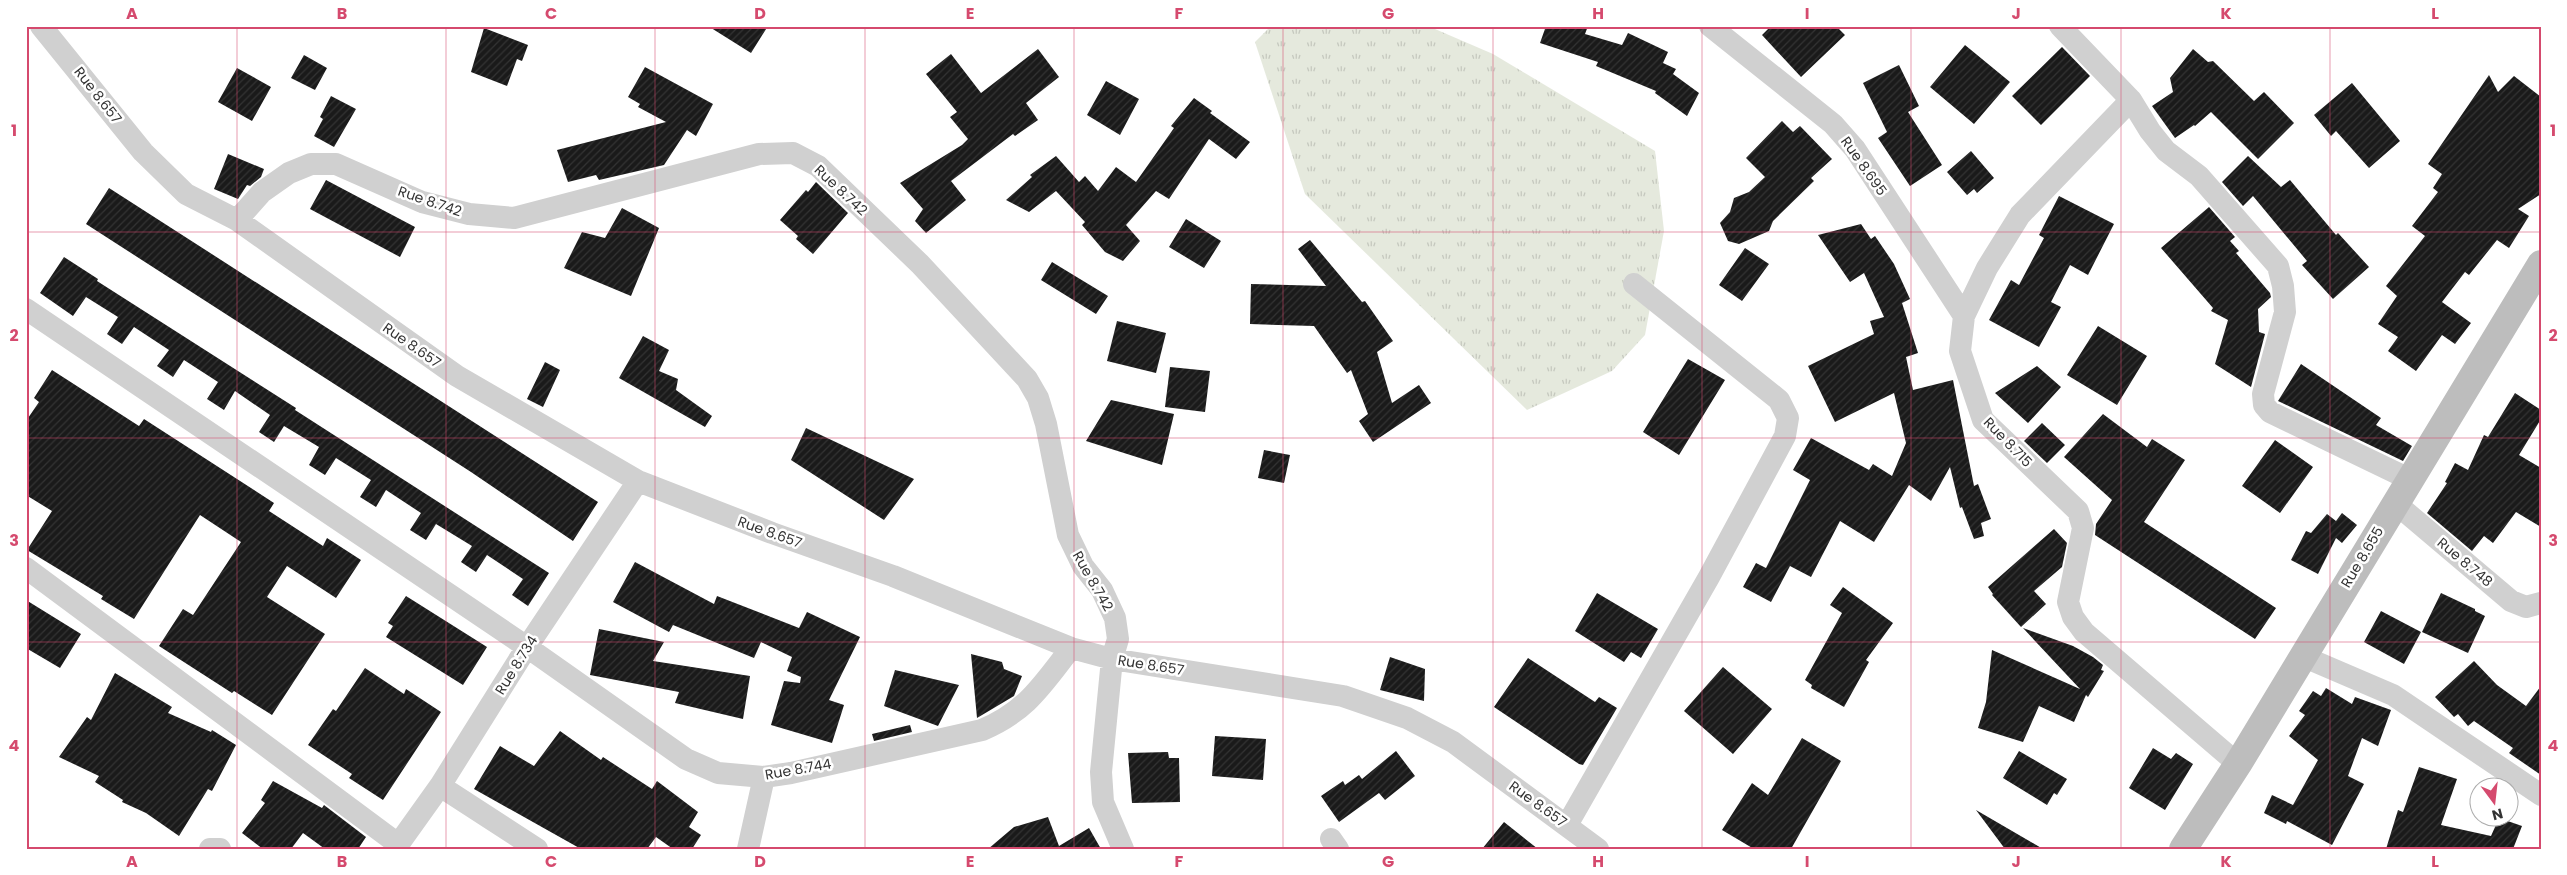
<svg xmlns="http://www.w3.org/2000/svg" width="2567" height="875" viewBox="0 0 2567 875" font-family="Poppins,sans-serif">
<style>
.grass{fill:url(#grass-tufts)}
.building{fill:url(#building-hatch)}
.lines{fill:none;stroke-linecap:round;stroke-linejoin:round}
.street{stroke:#d0d0d0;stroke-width:22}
.secondary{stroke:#bdbdbd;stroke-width:28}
.grid{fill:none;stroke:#d54a6e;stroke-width:1;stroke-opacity:0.55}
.labels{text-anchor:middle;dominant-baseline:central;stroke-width:5;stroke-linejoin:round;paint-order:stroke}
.street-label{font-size:14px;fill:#333;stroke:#fff}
.neatline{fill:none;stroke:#d54a6e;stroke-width:2}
.grid-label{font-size:16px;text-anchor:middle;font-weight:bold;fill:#d54a6e}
</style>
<defs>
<pattern id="grass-tufts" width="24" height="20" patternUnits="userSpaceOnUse" patternTransform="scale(1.25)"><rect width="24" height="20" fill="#e5e9dd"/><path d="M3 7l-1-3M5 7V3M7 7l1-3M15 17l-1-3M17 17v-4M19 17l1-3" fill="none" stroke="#c5c8be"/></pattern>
<pattern id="building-hatch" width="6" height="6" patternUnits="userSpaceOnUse" patternTransform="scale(1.25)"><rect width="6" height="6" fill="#1a1a1a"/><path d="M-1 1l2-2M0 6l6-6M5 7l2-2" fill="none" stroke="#333"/></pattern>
</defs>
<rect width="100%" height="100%" fill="#fff"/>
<path class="grass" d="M1271,26H1428L1493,54L1655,151L1664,231L1645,335L1612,371L1527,410L1305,194L1255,42Z"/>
<path class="building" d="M708,26H768L751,53Z
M1546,26H1588L1585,34L1622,45L1628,33L1668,52L1663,63L1676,69L1673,74L1699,93L1687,116L1655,93L1656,91L1596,66L1598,62L1540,43Z
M1771,26H1836L1845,35L1801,77L1762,35Z
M484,28L528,45L522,61L517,59L507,86L471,72Z
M1965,45L2010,82L1974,124L1930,87Z
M2062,47L2090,76L2041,125L2012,96Z
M1038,49L1059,77L1026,103L1038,120L1015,136L1013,134L951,181L966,200L926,233L915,221L923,209L900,183L962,145L968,139L950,117L957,112L926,74L951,54L981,93Z
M2193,49L2208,62L2213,61L2254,101L2264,92L2294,123L2258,159L2211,112L2195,126L2194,125L2175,138L2152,106L2173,92L2170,78Z
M304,55L327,68L315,90L291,78Z
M1899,65L1919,106L1908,112L1942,165L1910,186L1878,138L1887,132L1863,83Z
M645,67L713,104L696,136L687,130L664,165L599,180L596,175L568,182L557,150L666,122L638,107L640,104L628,97Z
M237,68L271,87L252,121L218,102Z
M2489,75L2498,92L2514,76L2541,97V194L2518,209L2529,216L2509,248L2497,240L2469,275L2465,272L2442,302L2471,323L2455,344L2442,335L2416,371L2388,351L2398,337L2378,324L2397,296L2386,286L2425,236L2412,226L2438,192L2433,188L2442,174L2428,164Z
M1106,81L1139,99L1120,135L1087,115Z
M2352,83L2400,141L2369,168L2336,131L2331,136L2314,115Z
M331,96L356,109L334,147L314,136L323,119L320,117Z
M1194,98L1212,111L1210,113L1250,142L1236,159L1209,139L1169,199L1156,191L1126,225L1140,241L1123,261L1105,252L1082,225L1085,222L1056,191L1029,212L1006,200L1032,177L1030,175L1056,156L1079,182L1085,176L1098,191L1116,167L1136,182L1174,128L1171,126Z
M1782,121L1793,132L1800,126L1832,159L1811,178L1814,181L1773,221L1769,231L1739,244L1728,241L1720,223L1730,212L1734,198L1749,192L1765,177L1746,158Z
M1971,151L1994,178L1977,193L1974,189L1967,195L1947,172Z
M228,154L264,169L261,177L250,186L247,185L238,199L214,189Z
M2248,156L2281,187L2290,180L2336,235L2338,233L2369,267L2333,299L2302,265L2307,261L2253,196L2243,206L2222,182Z
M326,180L415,227L400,257L310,209Z
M816,182L848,213L813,254L796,239L798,236L780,220L806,190L808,192Z
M109,188L598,502L573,541L471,472L86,224Z
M2059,196L2114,224L2088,275L2070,265L2051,302L2061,307L2039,347L1989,320L2011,280L2019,285L2044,238L2039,235Z
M2209,207L2235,237L2230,241L2239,251L2236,253L2270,293L2271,297L2258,309L2259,332L2265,334L2251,387L2215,364L2228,320L2211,311L2213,308L2161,248Z
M622,208L659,228L631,296L564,268L582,232L605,238Z
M1186,219L1221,241L1204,268L1169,247Z
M1861,224L1871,239L1875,236L1894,264L1910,299L1902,303L1918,353L1906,357L1913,390L1953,380L1974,486L1978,484L1991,519L1981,523L1984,536L1974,539L1962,507L1960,508L1950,467L1931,501L1909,485L1874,542L1840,521L1811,577L1790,566L1771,602L1743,587L1756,563L1766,568L1810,480L1793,470L1811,438L1869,470L1873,464L1892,476L1906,443L1894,393L1835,422L1808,366L1874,334L1870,321L1884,317L1864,273L1850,282L1818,235Z
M1310,240L1362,302L1365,301L1393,341L1377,352L1392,403L1419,385L1431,403L1373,442L1359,421L1368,414L1351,370L1347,373L1314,326L1250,324L1251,284L1326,286L1298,249Z
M1745,248L1769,264L1742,301L1719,285Z
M64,257L98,279L97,281L296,408L295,410L549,573L528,606L512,595L523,579L487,555L476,572L461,562L472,546L436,524L426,540L410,530L421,513L386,490L376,507L360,497L371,480L336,458L325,475L309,465L319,447L284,426L274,442L259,432L270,415L235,391L224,410L207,399L218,382L184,360L173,377L157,366L169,350L134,327L122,344L107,334L118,317L86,297L73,316L40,293Z
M1052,262L1108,296L1096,314L1041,280Z
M1117,321L1166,333L1156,373L1107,361Z
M2098,326L2147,356L2117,405L2067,375Z
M643,336L669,350L659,371L678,379L676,390L712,416L705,427L619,378Z
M1688,359L1725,380L1679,455L1643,432Z
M545,362L560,370L543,407L527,399Z
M2301,364L2381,418L2376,425L2412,446L2403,461L2278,401Z
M2037,366L2061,387L2028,423L1995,393Z
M1170,367L1210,371L1205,412L1165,407Z
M52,370L139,426L144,419L274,503L269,511L323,546L327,538L361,560L336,598L287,566L267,597L325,634L272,715L234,691L232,693L159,646L183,609L193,615L241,542L200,515L134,619L101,599L103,596L27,550L52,511L26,495V421L39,402L34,398Z
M2515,393L2541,410V419L2519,455L2541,468V527L2516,512L2493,543L2484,536L2472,551L2427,513L2447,483L2445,482L2455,463L2468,470L2484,435L2488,437Z
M1111,400L1174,414L1162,465L1086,441Z
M2103,414L2147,447L2152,439L2185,460L2144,522L2276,608L2255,639L2095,535L2096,524L2112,500L2064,457Z
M2042,423L2065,445L2047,463L2024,441Z
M806,428L914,479L884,520L791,460Z
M2275,440L2313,467L2280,513L2242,486Z
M1264,450L1290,455L1284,483L1258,478Z
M2342,513L2357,525L2342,543L2336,538L2318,574L2291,560L2306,531L2311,533L2327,514L2336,521Z
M2054,529L2067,543L2062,567L2034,591L2046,604L2021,627L1992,595L1993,594L1988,587Z
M635,562L714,604L717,596L799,628L807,612L860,637L829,700L844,705L832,743L771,725L784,681L800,683L801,677L787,671L792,657L761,642L754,658L673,625L669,632L613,602Z
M1843,587L1893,623L1866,660L1869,662L1844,707L1811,688L1812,685L1805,680L1842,613L1830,605Z
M1597,593L1658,629L1641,658L1631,652L1624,662L1575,631Z
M2441,593L2475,609V611L2485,616L2468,653L2422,632Z
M406,596L487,647L463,685L386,637L393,626L388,623Z
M26,600L81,634L60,668L26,648Z
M2381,611L2421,632L2404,664L2364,642Z
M2023,628L2073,646L2093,657L2103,665L2101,670L2104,671L2088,697L2086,695L2074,722L2039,706L2023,742L1978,728L1986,702L1992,650L2080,689Z
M599,629L664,642L653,661L750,676L743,719L675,703L679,692L590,675Z
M971,654L1002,662L1004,669L1022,676L1014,696L977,718Z
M1390,657L1425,669L1424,701L1380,690Z
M1528,658L1595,702L1599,697L1617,708L1583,765L1579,764L1494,707Z
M2474,661L2497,685L2526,706L2541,686V775L2509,753L2513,748L2474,721L2468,726L2458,714L2454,717L2435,697Z
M1723,667L1772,709L1733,754L1684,711Z
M365,668L404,694L406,689L441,712L383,800L349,778L352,774L308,745L333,709L336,711Z
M895,670L959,685L938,726L884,706Z
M115,673L172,707L168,713L211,732L212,730L236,745L212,791L208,789L179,836L146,813L122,802L123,800L95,782L99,776L59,757L87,717L91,720Z
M2326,688L2352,704L2355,697L2391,710L2378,746L2362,738L2348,776L2364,784L2332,845L2287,821L2286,824L2264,813L2272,795L2293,805L2318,760L2289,736L2305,715L2299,711L2313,691L2321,696Z
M910,725L912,732L874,741L872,734Z
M560,731L601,760L603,757L652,789L657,781L698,812L689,827L701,835L692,849H673L656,837L647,849H581L474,789L500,746L534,766Z
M1215,736L1266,739L1263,780L1212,776Z
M1802,738L1841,761L1791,849H1754L1722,830L1752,783L1768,795Z
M2153,748L2171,759L2176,753L2193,764L2165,810L2129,788Z
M1396,751L1415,776L1385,800L1379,793L1339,822L1321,796L1343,781L1345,785L1359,775L1362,779Z
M2019,751L2067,779L2057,795L2054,793L2047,805L2003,778Z
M1168,752L1169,758H1179L1180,802L1132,803L1128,753Z
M2419,767L2457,779L2441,825L2491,836L2499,818L2522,826L2513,849H2386L2398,810L2403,812Z
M273,781L322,808L324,805L366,837L358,849H325L303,833L291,849H263L242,833L265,803L261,800Z
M1976,810L2043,849H2005Z
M1048,817L1059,846L1089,828L1101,849H988L1014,827Z
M1504,822L1538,849H1482Z"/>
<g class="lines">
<path class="street" d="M41,26L143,152L186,194L237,220L457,376L638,481L772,533L893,576L1071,648L1112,659L1343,696L1407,718L1453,742L1598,849
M1710,26L1833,124L1855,149L1964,316
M2060,26L2131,100L2020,215L1987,268L1964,316L1960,351L1983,420L2078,511L2083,528L2068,602L2073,617L2084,632L2238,764
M2131,100L2150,131L2166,151L2199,176L2278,266L2283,286L2285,312L2263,394L2264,405L2270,412L2409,479
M237,220L262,192L289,173L311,164H336L422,202L469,214L514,218L759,154L793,153L818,166L920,264L1027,379L1038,398L1046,424L1068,535L1083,566L1102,590L1115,618L1118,639L1112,659L1101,772L1103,802L1123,849
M26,309L527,647L686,759L718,773L764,777L791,773L982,730C1027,711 1042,685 1071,648
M2394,502L2511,601L2526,607L2541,603
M26,568L398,844
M2302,656L2393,695L2541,795
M440,786L537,849
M1567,825L1709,577L1785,436L1788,418L1779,400L1634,284
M1331,839L1338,849
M210,849H220
M395,849L440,786L527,647L638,481
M748,849L764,777"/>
<path class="secondary" d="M2183,849L2238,764L2541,264"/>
</g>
<path class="grid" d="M237,26V849M446,26V849M655,26V849M865,26V849M1074,26V849M1283,26V849M1493,26V849M1702,26V849M1911,26V849M2121,26V849M2330,26V849M26,232H2541M26,438H2541M26,642H2541"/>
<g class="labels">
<g class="street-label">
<text transform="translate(98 95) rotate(52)">Rue 8.657</text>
<text transform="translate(1864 166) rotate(55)">Rue 8.695</text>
<text transform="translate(841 190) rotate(43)">Rue 8.742</text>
<text transform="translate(430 201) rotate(19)">Rue 8.742</text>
<text transform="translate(412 345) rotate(35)">Rue 8.657</text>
<text transform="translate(2008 442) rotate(46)">Rue 8.715</text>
<text transform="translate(770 532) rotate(20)">Rue 8.657</text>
<text transform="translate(2362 557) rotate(-59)">Rue 8.655</text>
<text transform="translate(2465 562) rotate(40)">Rue 8.748</text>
<text transform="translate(1093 581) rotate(60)">Rue 8.742</text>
<text transform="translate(516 665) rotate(-58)">Rue 8.734</text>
<text transform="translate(1151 665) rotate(9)">Rue 8.657</text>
<text transform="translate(798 769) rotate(-10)">Rue 8.744</text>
<text transform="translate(1538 804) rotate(36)">Rue 8.657</text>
</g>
</g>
<rect width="2567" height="875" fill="none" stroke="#ffffff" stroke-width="55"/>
<g transform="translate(2494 802) rotate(165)"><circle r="24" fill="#ffffff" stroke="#adadad"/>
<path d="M0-4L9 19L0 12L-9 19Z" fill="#d54a6e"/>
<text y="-8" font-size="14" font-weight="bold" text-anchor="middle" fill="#333333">N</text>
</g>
<rect x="28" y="28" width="2512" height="820" class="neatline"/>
<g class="grid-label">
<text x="132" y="19">A</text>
<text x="342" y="19">B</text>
<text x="551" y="19">C</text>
<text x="760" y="19">D</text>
<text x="970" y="19">E</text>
<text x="1179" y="19">F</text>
<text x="1388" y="19">G</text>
<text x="1598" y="19">H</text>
<text x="1807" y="19">I</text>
<text x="2016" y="19">J</text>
<text x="2226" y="19">K</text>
<text x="2435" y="19">L</text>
<text x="14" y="136">1</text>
<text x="2553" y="136">1</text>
<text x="14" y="341">2</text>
<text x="2553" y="341">2</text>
<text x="14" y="546">3</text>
<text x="2553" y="546">3</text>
<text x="14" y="751">4</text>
<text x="2553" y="751">4</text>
<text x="132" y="867">A</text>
<text x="342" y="867">B</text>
<text x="551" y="867">C</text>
<text x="760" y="867">D</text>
<text x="970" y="867">E</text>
<text x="1179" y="867">F</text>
<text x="1388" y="867">G</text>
<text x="1598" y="867">H</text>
<text x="1807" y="867">I</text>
<text x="2016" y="867">J</text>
<text x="2226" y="867">K</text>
<text x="2435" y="867">L</text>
</g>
</svg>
